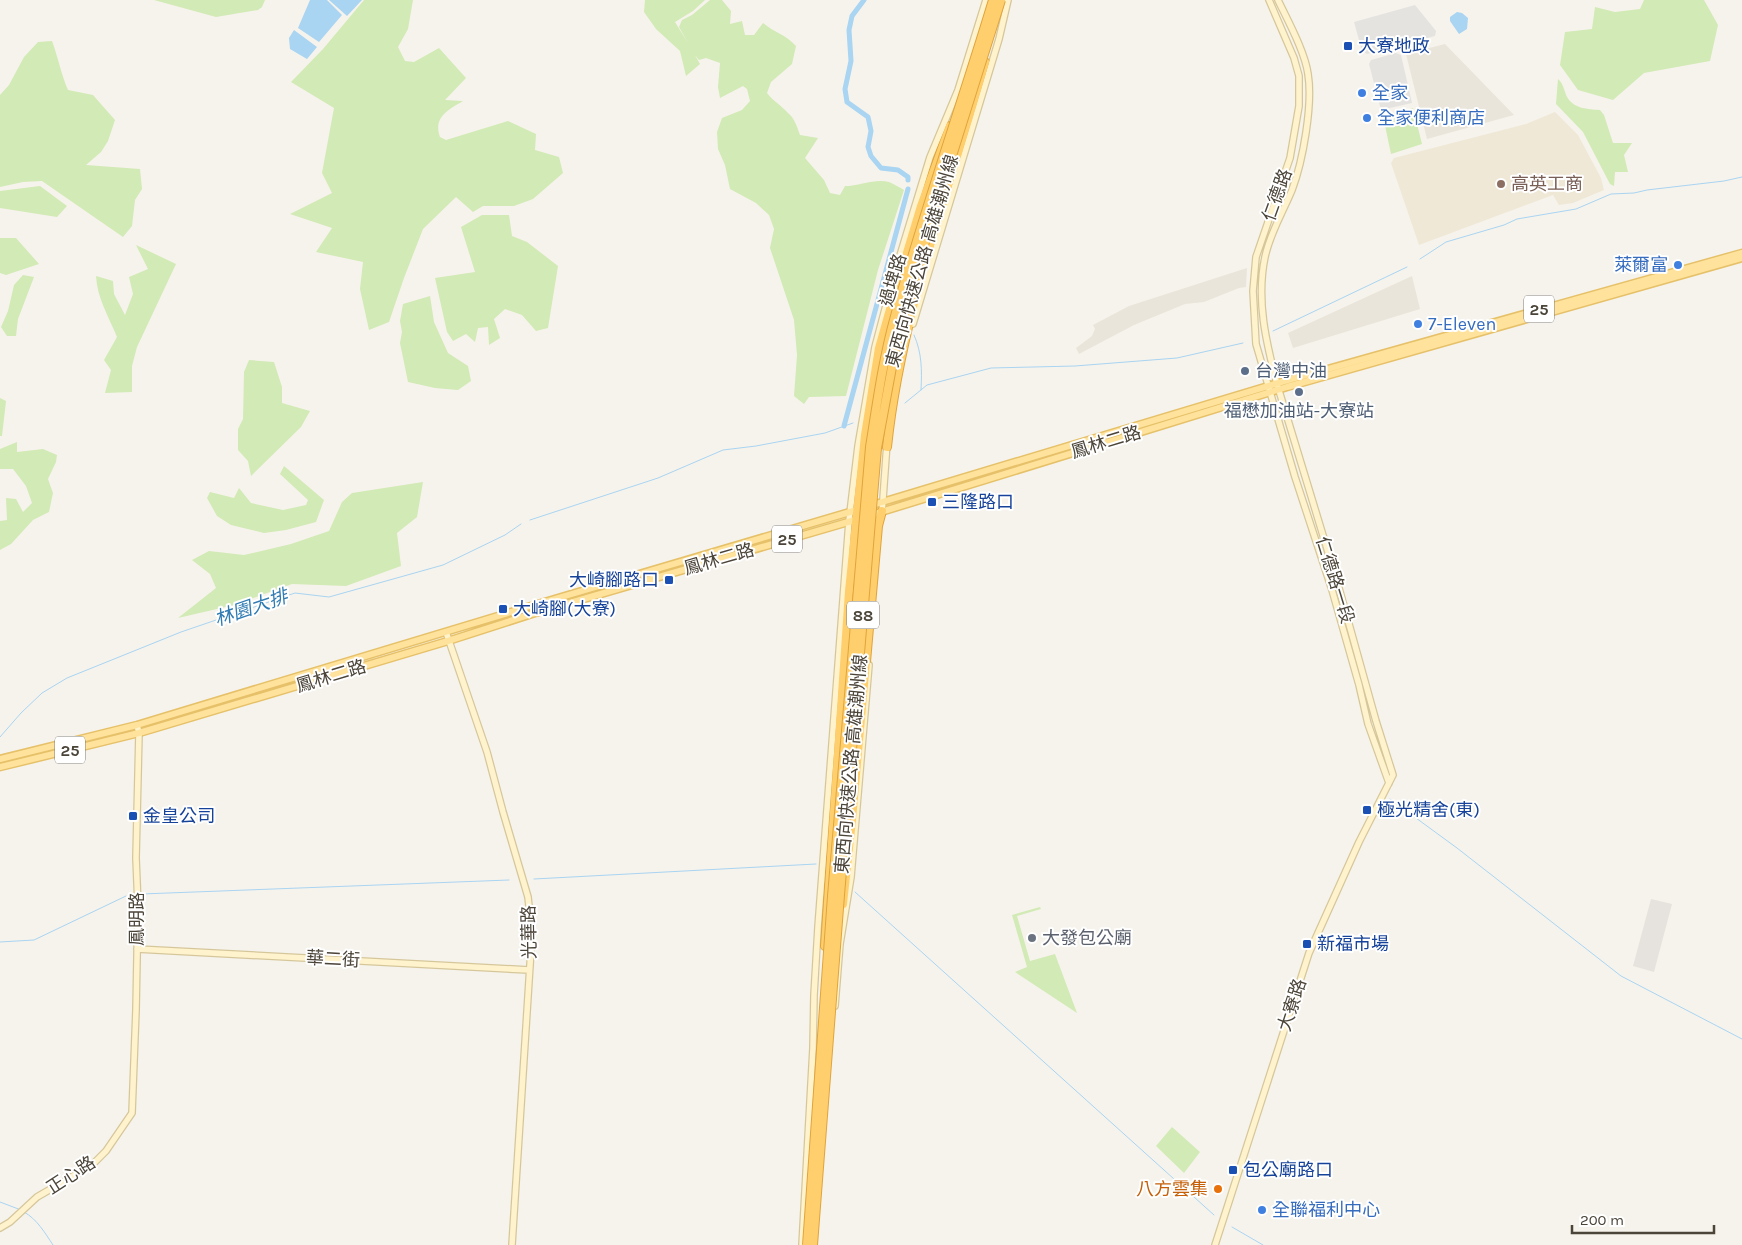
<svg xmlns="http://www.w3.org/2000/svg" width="1742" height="1245" viewBox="0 0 1742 1245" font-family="Karla,'Noto Sans TC',sans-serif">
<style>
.residential{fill:#eae5da}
.industrial{fill:#e6e2dd}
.education{fill:#efe8d6}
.green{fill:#d2eab5}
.parking{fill:#e5e3e0}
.water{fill:#a9d4f2}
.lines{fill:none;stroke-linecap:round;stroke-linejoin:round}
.stream{stroke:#a9d4f2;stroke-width:1}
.canal{stroke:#a9d4f2;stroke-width:5}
.secondary-casing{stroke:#d6c79b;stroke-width:8}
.primary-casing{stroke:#e6c16a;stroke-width:9}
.highway-casing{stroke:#e0a43c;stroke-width:10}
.secondary{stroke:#fff3cd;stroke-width:5.5}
.primary{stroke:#ffe39c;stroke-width:6}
.highway{stroke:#ffcf6e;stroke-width:8}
.highway-bridge-casing{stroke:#e0a43c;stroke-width:10;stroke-linecap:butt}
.highway-bridge{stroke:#ffcf6e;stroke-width:8}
.transit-dot{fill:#1a4fb4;stroke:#fff;stroke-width:2}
.shop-dot{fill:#3f7fe0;stroke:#fff;stroke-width:2}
.education-dot{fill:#8d6e63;stroke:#fff;stroke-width:2}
.service-dot{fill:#5c6f8a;stroke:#fff;stroke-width:2}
.worship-dot{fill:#6b7280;stroke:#fff;stroke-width:2}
.food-dot{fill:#e8710a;stroke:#fff;stroke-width:2}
.labels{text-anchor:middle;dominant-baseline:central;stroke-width:4;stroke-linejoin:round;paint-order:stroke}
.shield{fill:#fff;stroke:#817c74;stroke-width:1}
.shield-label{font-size:16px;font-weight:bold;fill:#4b4439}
.transit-label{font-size:18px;fill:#164399;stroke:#fff;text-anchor:start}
.shop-label{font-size:18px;fill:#366cbe;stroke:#fff;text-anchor:start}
.education-label{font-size:18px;fill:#785e54;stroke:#fff;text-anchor:start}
.street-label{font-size:18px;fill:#4b4439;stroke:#fff}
.service-label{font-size:18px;fill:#4e5e75;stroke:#fff;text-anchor:start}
.worship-label{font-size:18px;fill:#5b616d;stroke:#fff;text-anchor:start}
.food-label{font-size:18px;fill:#c56008;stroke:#fff;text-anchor:end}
.water-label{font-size:19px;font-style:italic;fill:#2e7ab2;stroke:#fff}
</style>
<rect width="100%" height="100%" fill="#f6f3ec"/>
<path class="residential" d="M1445,44L1514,115L1427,139L1406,54Z
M1247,268L1246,287L1239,288L1204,302L1185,304L1134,325L1079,354L1076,348L1092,336L1095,329L1093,325L1129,306Z
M1412,276L1420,309L1293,348L1288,333Z"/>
<path class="industrial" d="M1651,899L1672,904L1654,972L1633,966Z"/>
<path class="education" d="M1555,112L1578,135L1601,178L1604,190L1573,203L1559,205L1553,195L1419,245L1391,163L1394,158L1526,124Z"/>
<path class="green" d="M154,0H265L262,7L258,10L216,17Z
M364,0H413L408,29L398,47L405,61L414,62L439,48L466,78L445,100L463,101C448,110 433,117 440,137L446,140L508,121L536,134L535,150L559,157L563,173L533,199L514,206H483L473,212L456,197L423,229L404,278L389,322L369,330L360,289L363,262L316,252L332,228L290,214L332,193L322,173L334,108L291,82L323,49Z
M645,0H705L693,11L675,22L688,43L679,27L682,20L692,15L710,0H722L731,11L730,24L742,21L745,35H754L763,23C775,33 785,34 796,46L792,64L771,82L767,93C773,101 781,105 788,113C795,119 797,127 800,135L818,138L805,158L824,180L830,193L840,195L845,186C859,186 876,178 889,182C894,184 899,187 904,190L878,270L846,396L809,397L804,404L794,396L797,355L794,320L770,248L774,229L769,215L756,203L730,189L725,165L718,149L717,132L722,118L742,110L750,101L747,89L743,86L720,98L718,87L720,63L706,58L699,60L695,55L700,64L686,76L680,51L656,29L644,12Z
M1644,0H1704L1718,25L1710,61L1644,73L1613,100L1578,90L1560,65L1565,32L1592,29L1595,7L1615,12L1640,9Z
M52,41C58,57 61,74 68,90L93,95L115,120L108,141L101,152L86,165L140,169L142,189L135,200L132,226L123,237L42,181L23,182L0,187V95L9,85L24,57L38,42Z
M1558,79C1563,83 1564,90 1567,97C1574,109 1588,109 1600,110L1604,115L1613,143H1632L1624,155L1628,172H1615L1614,186L1610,184L1583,132L1556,104Z
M1413,108L1422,144L1391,154L1383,116Z
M40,186L67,206L57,217L0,208V191Z
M482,215H509L512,236L527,242L558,266L548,328L536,331L522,315L505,309L494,319L500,338L489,345L488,327L478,328L475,342L466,334L453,341L447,332L435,278L475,272L461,227Z
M0,238H16L39,264L6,275L0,273Z
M136,245L176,264L137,347L132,366V392L105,393L111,370L104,360L117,337C109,317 97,298 96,276L113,281L114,294L125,315L133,294L129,277L148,269Z
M23,275L34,277L18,319L16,336H7L1,327L8,311L14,285Z
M430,296L434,322L448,353L468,366L471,381L458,390L435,388L408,382L400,343L402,332L400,321L403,304Z
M249,360L274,362L282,387V403L310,411L301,427L251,476L248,461L238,450V429L243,419L244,372Z
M0,398L6,401L2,436H0Z
M17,442V452L43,449L57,455L56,462L48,479L53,493L49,512L33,520L11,544L0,550V521L7,520L6,498L16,499L23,512L32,503L26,486L13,469H0V449Z
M284,466L324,500L316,522L286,530L264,533L231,525L217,516L207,498L210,492L234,498L239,488L251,503L283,510L306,505L308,500L280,474Z
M423,482L417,517L397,533L401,566L346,586L292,584L234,605L178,618L216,588L210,574L192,560L209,551L244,555L291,544L329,531L342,502L352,493Z
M1040,907L1041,909L1017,916L1030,961L1055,954L1077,1013L1015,972L1027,967L1012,915Z
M1172,1127L1200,1152L1184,1173L1156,1146Z"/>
<path class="parking" d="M1415,5L1436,31L1435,36L1367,54L1362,51L1354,22Z
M1396,53L1401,55L1412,103L1381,110L1369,64L1371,60Z"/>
<path class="water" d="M310,0H327L342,15L319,42L298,28Z
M329,0H362L347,16Z
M1457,12L1462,13L1468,18L1467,29L1459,34L1450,21V17Z
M294,30L317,47L307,59L290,49L289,38Z"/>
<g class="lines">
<path class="stream" d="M1420,259L1446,242L1504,225L1517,219L1576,209L1611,194L1634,193L1647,190L1724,181L1742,177
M1273,331L1407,267
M914,335C922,353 922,370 921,390
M905,403L927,385L991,368L1075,366L1177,358L1243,343
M530,520L658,478L723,450L756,446L825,433L853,423
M0,737L21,713L42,693L67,678L181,632L295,593L329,597L443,565L505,535L521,524
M1390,799L1457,848L1621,976L1742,1039
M534,879L816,864
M855,892L1214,1215
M142,894L509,880
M0,942L34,940L126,896
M0,1202L21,1210
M24,1212C37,1219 45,1233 53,1245
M1232,1227L1263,1245"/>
<path class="canal" d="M864,0L852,16L849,30L851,61L845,89L847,102L868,117L871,131L868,147L871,156L881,168L898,170L908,177V180
M844,426L908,189"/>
<defs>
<path id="secondary" d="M1269,0L1294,58L1299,76V106L1290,158L1256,257L1253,291L1256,344L1295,477L1332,590L1359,685L1368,724L1389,783
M913,324L999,39L1008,0
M882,513L887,443
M446,632L487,752L503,812L528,897L532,934L512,1245
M137,949L529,970
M835,1006L840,944L851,877L869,665
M0,1228L10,1222L37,1197L92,1165L106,1151L132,1113L136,1010L138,906L136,858L139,733L137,725
M802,1245L813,1048L814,995L818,927L849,521L858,446L875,347L894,275L930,157L958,90L986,0
M1215,1245L1309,953L1359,842L1393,775L1376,721L1339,588L1277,384C1266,342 1256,300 1265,257C1270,233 1283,212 1292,190C1303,161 1313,104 1308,74C1305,52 1288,21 1278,0"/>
<path id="primary" d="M869,506L1285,381L1742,253
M0,759L137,725L531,606L860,509
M0,767L139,733L448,641L532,614L855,520L1287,387L1742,258"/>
<path id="highway" d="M887,447C901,313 949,191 985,62
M843,904L852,820L878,526L882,511
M825,946L849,591L865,435L879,348L888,316L921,206L950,126"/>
</defs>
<use href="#secondary" class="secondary-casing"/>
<use href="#primary" class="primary-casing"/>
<use href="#highway" class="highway-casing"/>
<use href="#secondary" class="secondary"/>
<use href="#primary" class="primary"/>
<use href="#highway" class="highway"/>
<defs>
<path id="highway-bridge" d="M807,1245L832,896L870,447C877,403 883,359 895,316C924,210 961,106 993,0
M813,1245L840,895L877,448L895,351L913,280L1001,0"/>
</defs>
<use href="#highway-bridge" class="highway-bridge-casing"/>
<use href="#highway-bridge" class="highway-bridge"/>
</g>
<g class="transit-dot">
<rect x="1343" y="41" width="10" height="10" rx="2.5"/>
<rect x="927" y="497" width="10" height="10" rx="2.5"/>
<rect x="664" y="575" width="10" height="10" rx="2.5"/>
<rect x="498" y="604" width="10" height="10" rx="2.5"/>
<rect x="1362" y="805" width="10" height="10" rx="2.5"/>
<rect x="128" y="811" width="10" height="10" rx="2.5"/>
<rect x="1302" y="939" width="10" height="10" rx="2.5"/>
<rect x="1228" y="1165" width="10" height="10" rx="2.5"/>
</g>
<g class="shop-dot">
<circle cx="1362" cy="93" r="5"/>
<circle cx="1367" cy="118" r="5"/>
<circle cx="1678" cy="265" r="5"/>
<circle cx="1418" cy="324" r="5"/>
<circle cx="1262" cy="1210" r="5"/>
</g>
<circle class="education-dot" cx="1501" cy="184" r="5"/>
<g class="service-dot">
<circle cx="1245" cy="371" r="5"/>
<circle cx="1299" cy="392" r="5"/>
</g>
<circle class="worship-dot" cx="1032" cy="938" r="5"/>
<circle class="food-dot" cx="1218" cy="1189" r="5"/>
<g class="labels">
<g class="shield">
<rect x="1524" y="295.5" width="30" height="27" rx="4"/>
<rect x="772" y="525.5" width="30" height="27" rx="4"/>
<rect x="847" y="601.5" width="32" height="27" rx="4"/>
<rect x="55" y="736.5" width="30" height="27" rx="4"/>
</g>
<g class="shield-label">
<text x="1539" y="309">25</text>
<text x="787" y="539">25</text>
<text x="863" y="615">88</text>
<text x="70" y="750">25</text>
</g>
<g class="transit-label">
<text x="1358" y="46">大寮地政</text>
<text x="942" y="502">三隆路口</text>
<text x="659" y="580" text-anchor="end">大崎腳路口</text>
<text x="513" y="609">大崎腳(大寮)</text>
<text x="1377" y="810">極光精舍(東)</text>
<text x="143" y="816">金皇公司</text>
<text x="1317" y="944">新福市場</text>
<text x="1243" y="1170">包公廟路口</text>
</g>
<g class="shop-label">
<text x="1372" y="93">全家</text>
<text x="1377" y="118">全家便利商店</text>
<text x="1668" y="265" text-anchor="end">萊爾富</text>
<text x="1428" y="324">7-Eleven</text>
<text x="1272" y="1210">全聯福利中心</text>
</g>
<g class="education-label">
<text x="1511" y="184">高英工商</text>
</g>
<g class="street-label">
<text transform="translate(1277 195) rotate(-70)">仁德路</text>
<text transform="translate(922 261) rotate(-74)">東西向快速公路 高雄潮州線</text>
<text transform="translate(893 280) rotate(-74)">過埤路</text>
<text transform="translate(1106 442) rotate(-17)">鳳林二路</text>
<text transform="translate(719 559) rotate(-16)">鳳林二路</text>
<text transform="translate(1335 580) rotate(73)">仁德路一段</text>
<text transform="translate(331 676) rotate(-17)">鳳林二路</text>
<text transform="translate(851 764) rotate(-85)">東西向快速公路 高雄潮州線</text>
<text transform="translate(137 919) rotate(-90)">鳳明路</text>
<text transform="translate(529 932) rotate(-91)">光華路</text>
<text transform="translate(333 959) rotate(3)">華二街</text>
<text transform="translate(1292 1005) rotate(-72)">大寮路</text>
<text transform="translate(71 1175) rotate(-33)">正心路</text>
</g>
<g class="service-label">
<text x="1255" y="371">台灣中油</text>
<text x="1299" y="411" text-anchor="middle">福懋加油站-大寮站</text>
</g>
<g class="worship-label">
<text x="1042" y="938">大發包公廟</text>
</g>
<g class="food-label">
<text x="1208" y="1189">八方雲集</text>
</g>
<g class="water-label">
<text transform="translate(251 608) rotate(-19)">林園大排</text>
</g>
</g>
<path d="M1572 1225v8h142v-8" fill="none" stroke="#4b4439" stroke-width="2.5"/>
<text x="1580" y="1225" font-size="15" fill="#4b4439" stroke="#ffffff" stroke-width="4" paint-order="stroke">200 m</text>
</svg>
